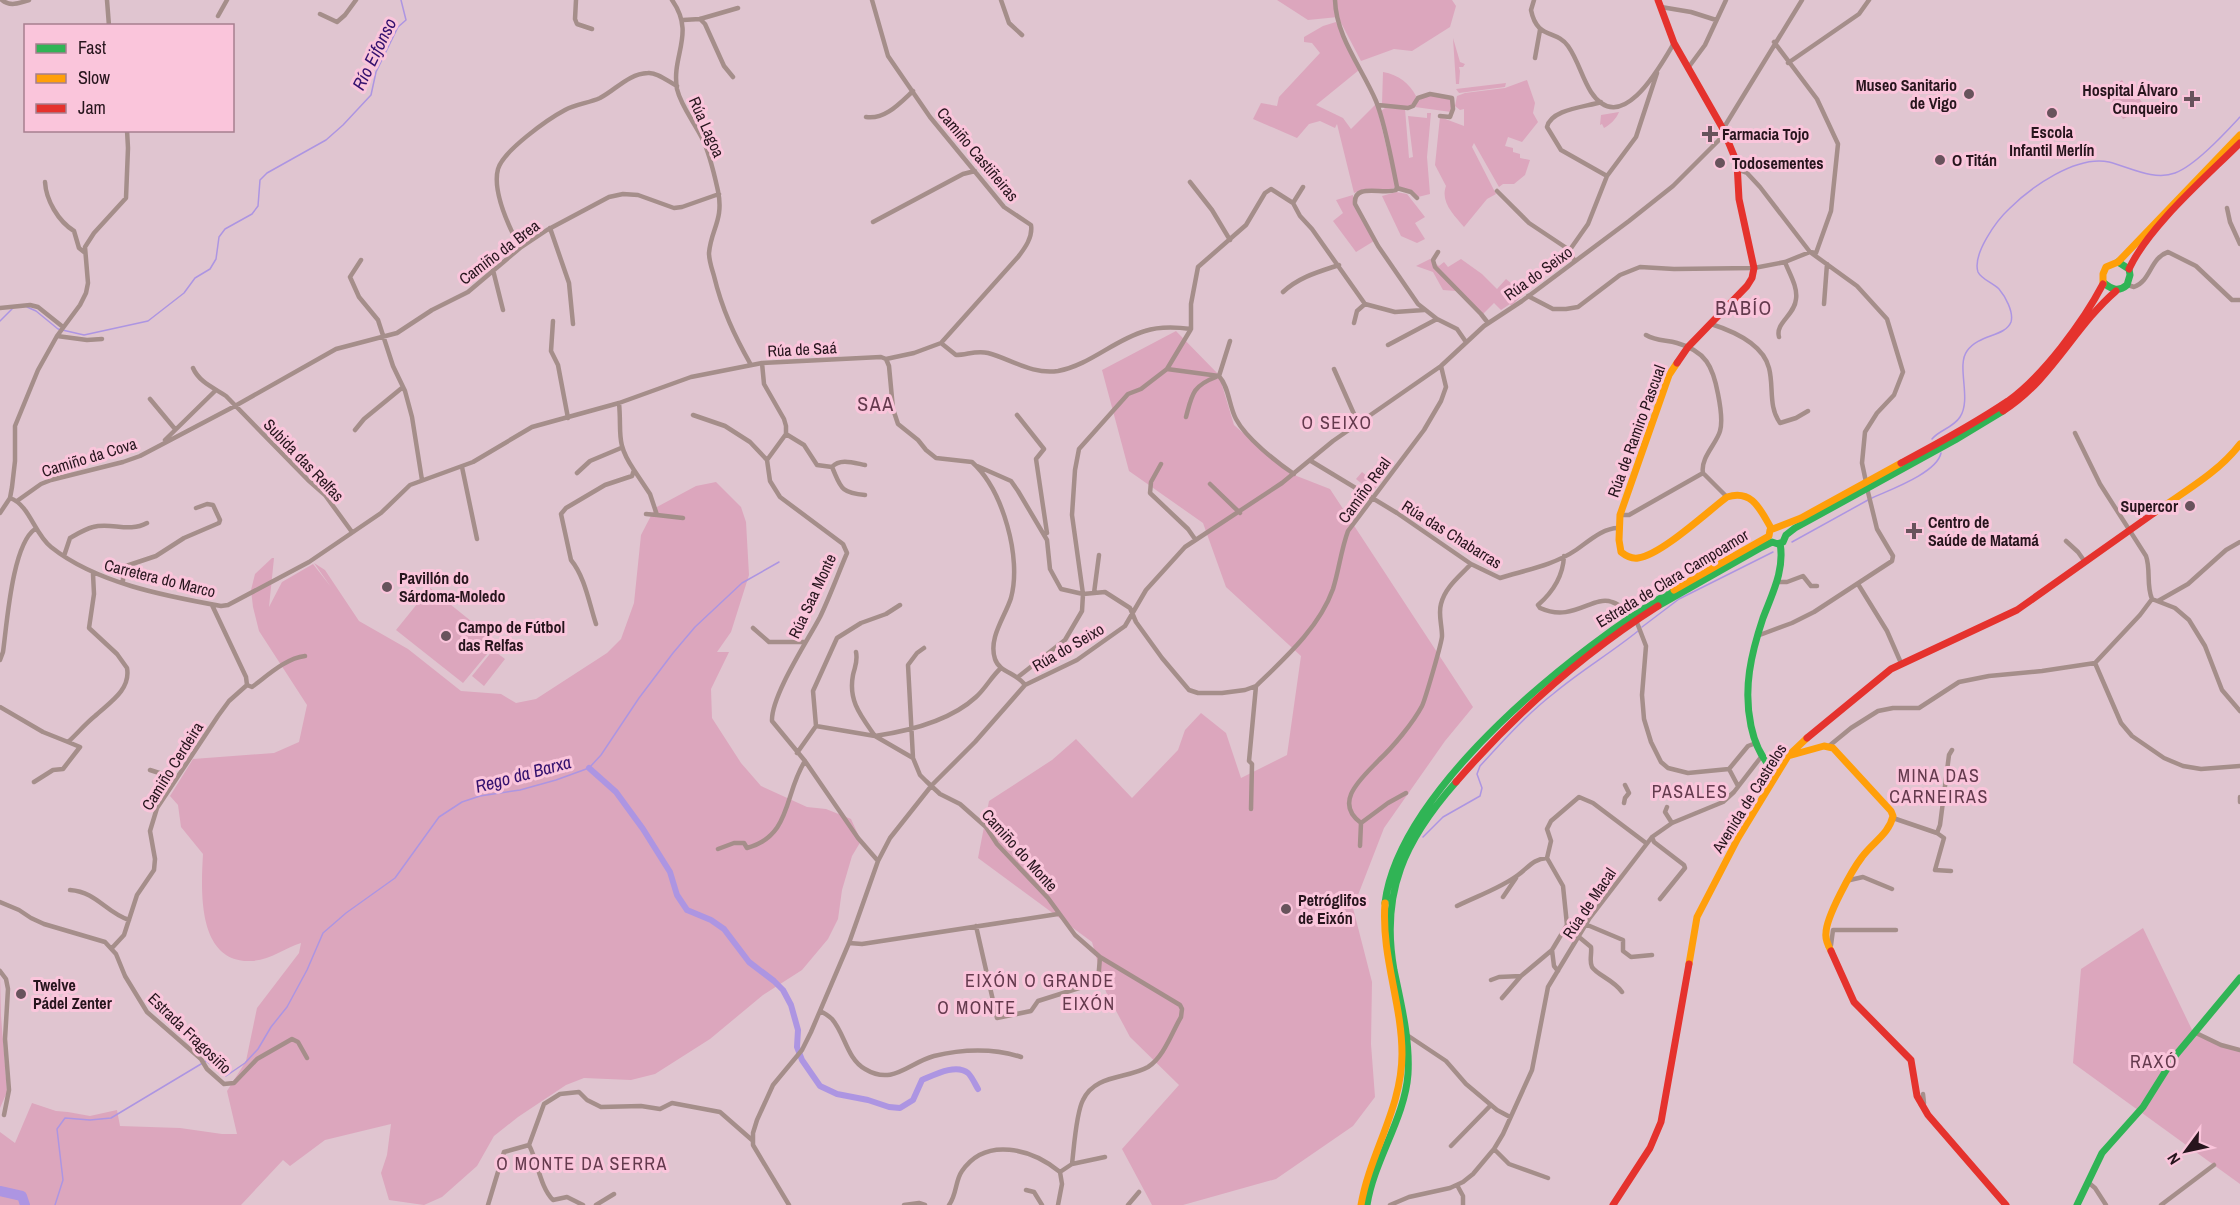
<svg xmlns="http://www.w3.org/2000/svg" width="2240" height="1205" viewBox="0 0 2240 1205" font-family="'Archivo Narrow',sans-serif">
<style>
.green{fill:#dca6bd}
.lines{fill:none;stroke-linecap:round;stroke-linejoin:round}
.stream{stroke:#ad95e2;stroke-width:1.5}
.canal{stroke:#ad95e2;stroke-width:6}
.river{stroke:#ad95e2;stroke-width:10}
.street{stroke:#a58e8a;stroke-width:4.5}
.fast{stroke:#30b455;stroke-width:7}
.slow{stroke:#ff9f0a;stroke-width:7}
.jam{stroke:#e5322d;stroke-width:7}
.poi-dot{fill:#68535c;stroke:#fac5db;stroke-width:2}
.labels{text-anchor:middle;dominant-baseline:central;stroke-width:6;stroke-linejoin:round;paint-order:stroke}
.poi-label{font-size:16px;font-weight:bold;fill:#27151d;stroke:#fac5db;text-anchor:start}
.street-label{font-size:16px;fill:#27151d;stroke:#fac5db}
.water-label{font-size:18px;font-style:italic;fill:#33106e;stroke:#fac5db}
.neighbourhood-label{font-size:18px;letter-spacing:1.5px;fill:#643a4d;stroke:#fac5db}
.quarter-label{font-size:20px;letter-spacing:1.5px;fill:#643a4d;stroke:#fac5db}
</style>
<rect width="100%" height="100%" fill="#e0c5d0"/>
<path class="green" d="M1277,0H1452L1456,6L1450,27L1412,51L1394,49L1361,61L1338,17L1308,20Z
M1336,22L1359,70L1316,105L1343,118L1351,129L1376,104L1396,187C1385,194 1369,186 1354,193L1337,124L1335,128L1320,121L1309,124L1297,138L1253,119L1261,103L1277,106L1279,97L1320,53L1312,43L1304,42V37L1323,26Z
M1453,38L1460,62L1465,64L1463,67H1459L1460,71L1459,84H1456Z
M1383,72C1399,75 1409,83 1416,96L1414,103L1409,107L1382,104Z
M1527,80L1535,103L1533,113L1538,122L1522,142L1508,137L1505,146L1513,148V152L1520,154V158L1530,160L1525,175L1514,184H1503L1499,187L1474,143L1472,147L1496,194L1487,199L1464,227C1454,215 1440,202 1446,186L1435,165L1440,117L1464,126V109L1460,110L1455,106L1457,96L1465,93L1505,88Z
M2122,80L2135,100L2139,98L2146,108L2123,119L2105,91Z
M1506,83L1505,87L1459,93L1456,89Z
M1429,95L1452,100L1451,112L1415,107L1419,100Z
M1385,108L1405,109L1409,158L1413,157L1408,116L1427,118V113H1431L1427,157L1430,194L1418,197L1398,187L1381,111Z
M1619,112C1616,119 1611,124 1604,128L1602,124L1600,125L1601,115Z
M1396,192L1407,194L1425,217L1415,223L1425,239L1417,243L1401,236L1382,196Z
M1353,195L1354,203L1374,241L1356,252L1333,221L1343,213L1336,200Z
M1430,259L1439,266L1444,262L1448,267L1461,259L1482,274L1497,289L1506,279L1524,294L1511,306L1510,304L1501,310L1494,303L1483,314L1456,291L1443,290L1433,272L1416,266Z
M1176,331L1219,375L1234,425L1289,473L1330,489L1473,707L1445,741L1384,828L1353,908L1372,982L1371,1044L1375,1097L1353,1126L1276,1179L1183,1205H1152L1122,1149L1179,1085L1130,1037L1106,992L1092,942L978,858L989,801L1052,760L1076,739L1132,798L1178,750L1185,730L1201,713L1226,733L1241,778L1287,755L1301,656L1226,587L1203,523L1129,471L1102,370Z
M1362,472L1378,485L1372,492L1356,479Z
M716,482L741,507L746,522L749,575L731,632L717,652H729L711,689L712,718L741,763L761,786L807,807L826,809L851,819L861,841L852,856L842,890L838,919L828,939L802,970L763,995L710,1039L655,1074L631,1080L584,1078L566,1085L518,1117L494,1136L477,1166L442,1197L424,1205L389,1200L381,1173L387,1155L391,1124L325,1140L290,1166L283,1160L241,1205H0V1132L15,1143L32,1103L56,1111L68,1112L90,1116L117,1110L120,1126L180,1128L222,1134H237L227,1091L246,1061L257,1008L299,953L301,943C284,948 268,962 248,961C197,960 201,890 203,854L181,827L178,805L170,796L193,759L274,753L299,742L307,705L259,631L253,607L251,590L255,574L272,558H274L269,607L282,582L313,564L331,587L314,563L325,570L359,621L408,649L461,691L501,694L516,703L536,699L607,653L621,639L634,603L641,535L655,508L696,486Z
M430,588L497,642L463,683L396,630Z
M493,650L505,659L484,686L472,676Z
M2143,928L2194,1034L2240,1050V1184L2073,1063L2081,969Z
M0,975L1,1016L7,1092L0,1108Z"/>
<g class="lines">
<path class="stream" d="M27,307L36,311L58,329L84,335L148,321L184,293L195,278L210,269L216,259L219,237L225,229L252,214L258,206L260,180L267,173L326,140L343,125L371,95L376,72L398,27L406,20L401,0
M0,321L13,308
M1932,439C1939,430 1953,428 1960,417C1972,399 1956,366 1967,351C1979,334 2005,337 2011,322C2014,312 2005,296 1999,289C1993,283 1981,279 1978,272C1972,254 1997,220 2009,209C2031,187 2076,155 2109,162C2129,167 2154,181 2175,173C2195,166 2226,132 2240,117
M1872,498C1889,490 1937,473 1941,453
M1792,542L1868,500
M1642,627L1679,599L1773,552
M1423,837L1443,817L1480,796L1482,788L1477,774L1480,766C1503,741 1526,715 1553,694C1580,671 1611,653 1638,631
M55,1205L63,1180L57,1129L65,1118L90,1120L111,1118L206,1061L226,1076L245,1063L258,1049L271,1027L287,1007L307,970L323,933L346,913L395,878L439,817L462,802L480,796L520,790L556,780L589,768L601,755L639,698L673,653L695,627L742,583L779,562"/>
<path class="canal" d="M589,768L616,792L643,829L670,872L677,895L687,910L711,920L724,929L749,962L774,981L783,990L791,1005L798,1030L797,1047L802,1060L820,1086L837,1094L868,1100L889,1107L900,1108L913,1100L922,1080C934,1075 956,1063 968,1073C972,1077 975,1084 978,1089"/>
<path class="river" d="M0,1191L22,1196L25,1205"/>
<path class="street" d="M2,0C10,7 20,3 29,0
M107,0L109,26
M576,0L575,19L577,24L592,29
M672,0C696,34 671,55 677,89C681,106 694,122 702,138C710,154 714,173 718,191C724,220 711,229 709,253C709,261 712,269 714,276C722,309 734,335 751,365
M872,0L888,56L930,117L1004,207L1031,225C1033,237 1025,248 1018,257L941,343L914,353L886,359
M1001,0L1009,23L1022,35
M1335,0C1336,37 1362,68 1376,101C1385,123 1392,163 1397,187L1396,190C1383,195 1353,182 1355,204L1378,246L1418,304L1437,319L1457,329L1466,342
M1534,0L1531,10C1537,40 1556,29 1568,46C1578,60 1582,78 1591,92C1621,138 1660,67 1674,43
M1661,7L1691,12L1716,20
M320,14L337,22L345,15L356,0
M218,16L227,0
M700,19L705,24L724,66L733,77
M683,20L700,19L738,8
M1535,58L1540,30
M1788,63L1859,14L1869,0
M1688,68L1705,45L1726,0
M1601,102C1586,107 1551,109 1547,127L1561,150L1607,176
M1378,105L1408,108L1413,106L1418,98L1430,94L1452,98L1453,109L1450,117L1440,116
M866,117C885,120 900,103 913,91
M1723,129L1802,0
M1739,170L1747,173L1760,187L1810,252L1857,286L1887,319L1903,372L1894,395L1877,413L1865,432L1862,463L1866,482
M45,182C46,200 58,221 74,231L79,248L84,252
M1190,182L1212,210L1230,240
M1397,188L1411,192L1417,198
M1497,191L1529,223L1565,247L1575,261
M1293,203L1303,187
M2227,208L2230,222L2240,244
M873,222L963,174L975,171
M550,228L569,283L573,324
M520,248C510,229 492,191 498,169C503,151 548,119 565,110C576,104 589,103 600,98C617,89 628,74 648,73C657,72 669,82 677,86
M1569,251L1588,224L1607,176L1636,137L1657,73
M1438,252L1433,260L1435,267L1481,314L1488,323
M361,260L350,277L359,297L378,320L393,366L405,391L412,417L422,480
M493,270L503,310
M2128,285L2134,287C2151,281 2150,258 2168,252L2196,266L2232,300H2240
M1283,292C1299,277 1318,272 1339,265
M1528,296L1553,309H1566L1578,307L1620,275L1640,267L1674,269L1754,268L1785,262L1810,252L1816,253L1831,211L1838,144L1817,99L1774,42
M1824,304L1827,264
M0,308L30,305L38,307L63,327
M553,321L551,351L558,365L568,418
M1354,323L1357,311L1365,304
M1711,324C1733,331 1763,344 1769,368C1774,387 1768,406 1780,423L1796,418L1808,411
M1191,329V304L1198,267L1246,225L1265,193L1271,189L1293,203L1300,216L1312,229L1365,304L1395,312L1424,310
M1646,335C1656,341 1666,340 1677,343C1706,351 1713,367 1718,394C1720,404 1723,421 1720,431C1717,443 1700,458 1703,473
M57,336L87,340L102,339
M1779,337C1775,323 1795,315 1796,299C1798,287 1789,273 1785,262
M941,343L956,355C967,355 976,350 988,353C1011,359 1032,375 1058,371C1090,365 1114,340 1145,331C1160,326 1176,327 1191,329L1167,369L1219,376
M1388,345L1437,319
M762,363L764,384L784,419L786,426V434L767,460L770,481L780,497L843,544L847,553C838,574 830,596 820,617C808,640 771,696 772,721L805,761L858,838L878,861
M193,368C199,382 214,388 226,396L308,480L325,495L352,532
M1334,369L1358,423
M1219,376C1229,387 1229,406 1236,419C1246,438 1276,462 1294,474
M1219,376L1230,341
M150,399L175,429
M693,415L725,426L750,442L767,460
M1017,415L1044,449L1036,459L1047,533
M1186,417C1192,395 1192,386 1216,377
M355,430L364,419L403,387
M2075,433L2100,484L2146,556C2151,570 2146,585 2152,599L2175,608L2189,620L2205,646L2222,690L2240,711
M786,434L804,445L817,465L832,467C841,487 840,493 865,495
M165,440L215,391
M1311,461L1397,513L1471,564L1500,578C1526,570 1554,565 1576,550C1589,541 1603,528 1618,528
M1161,464L1151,482L1150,493L1188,529L1195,539
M977,466L1011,481L1018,491L1047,540L1050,569L1061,589L1083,594L1105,592L1130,608L1136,622L1162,658L1189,690L1198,693H1222L1245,690L1256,686L1249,761L1252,764L1251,809
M462,467L477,539
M832,467C840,458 854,463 865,465
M634,470L650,494L657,515L683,518
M577,473L590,461L621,448
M1210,484L1240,513
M10,498C30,505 34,534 51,547C96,583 165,596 221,606L228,605L309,562L381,513L410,485L473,462L532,427L619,403L691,377L762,363L881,357L886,359L889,366L893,409L898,424L918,440L926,450L936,458L972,462C1003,490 1022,558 1011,598C1005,617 988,638 995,659C999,672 1017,673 1025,685
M17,501L41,484L51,480L123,462L140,456L235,406L336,349L397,333L432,310L468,292L520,248L547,230L609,197L623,194L638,195L674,208L682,207L719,194
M0,513L10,498L12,487L15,461V426L38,370L57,336L80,305L86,293L88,283L85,247L94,233L126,198L128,148L127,130
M646,514L657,515
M1620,515H1629L1703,473L1727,497
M2066,541L2078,552L2085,562
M64,556L70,538C77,534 85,529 93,527C111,522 129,533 147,523
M1564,556C1563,577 1553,592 1538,605L1540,608C1573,623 1592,595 1612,602C1619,604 1626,610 1632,615
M123,582V571L126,566L156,556L184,538L219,523L220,520L213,505L207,504L196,508
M1777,582H1787L1803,576L1811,586H1817
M1858,584L1887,631L1901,663
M1094,593L1099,555
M2158,601L2188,584L2226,550L2240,542
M1636,620L1646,646L1642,695L1644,719L1651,742L1661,762L1668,768L1688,773L1729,769L1748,746L1756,743
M596,624C589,603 585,577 571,560L561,514L566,508L605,485L632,476L634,470C615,442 622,434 619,403
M753,628L769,642H804
M1757,636L1792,623L1814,612L1892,561L1893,556L1877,529L1867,488
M856,652C858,662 855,666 853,675C848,701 861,716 875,736C909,731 950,721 976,697C986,688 991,677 1001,668
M0,660L3,652C7,624 12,545 35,529
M2095,663L2121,723L2132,736L2164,758L2183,766L2201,769L2240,766
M1018,677L1065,640L1082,611L1083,594L1072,515L1075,470L1079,449L1128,394L1141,389L1167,369
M247,685L252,687C267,676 286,658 305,656
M1256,686C1285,658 1319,628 1333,589C1339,570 1341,550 1348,531L1424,430L1441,401L1446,387L1441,366
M0,707L43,732L68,742C77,734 85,724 95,716C109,703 131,690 127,668L117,654L89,628L94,594L93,574
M816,726L813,691L837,638L861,623L886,614L900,605
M1829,746L1851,728L1878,711L1893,708H1919L1959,682L1989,676L2042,671L2095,663L2140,615L2152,599
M797,753L816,726L875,736L913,758L920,775L926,781L940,794L960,804L986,827L997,844L1048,898L1075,935L1100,957L1180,1005L1182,1009L1181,1017C1172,1032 1164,1057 1148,1067C1127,1079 1095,1074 1083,1100C1076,1113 1074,1148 1072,1164L1060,1172
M913,758L908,665L917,653L924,648
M1729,769L1738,786
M150,770L175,778
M34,782L53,770L63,769L80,747L68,742
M1406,793L1388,803L1361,823C1332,802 1363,777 1379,760C1393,747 1413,723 1422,706C1425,700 1442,642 1442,636C1442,625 1438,614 1441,604C1445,587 1460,576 1471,564
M2240,797V802
M1624,803L1625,798L1629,793L1625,785
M1667,807L1665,812L1672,823
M1893,818L1937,833L1944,838L1935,870L1951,871
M1937,833L1940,825L1949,755L1952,750
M1652,837L1654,842L1684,865L1685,868L1660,899
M1360,846L1361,823
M718,849L734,843H744L747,848C792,836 784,793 805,761
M1547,858L1551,841L1547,829L1551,821L1579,797L1593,803L1646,843
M1850,880L1863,877L1892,889
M70,890C97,892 105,912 129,920
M1503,897L1516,878
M0,902L19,910L31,918L44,924L105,942L116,954L125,976L147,1012L201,1059L207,1069L224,1084L234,1083L257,1059L292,1039L298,1042L307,1058
M1457,906C1477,896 1501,888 1518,875C1529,867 1533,859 1547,858L1563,886L1567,925L1552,950L1521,976L1502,998
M1585,924L1623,940V951L1631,957L1652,955
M976,926L997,1018L1031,1011L1038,1001L1098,982L1100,957
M1579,937L1591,947C1592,954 1589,961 1592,967C1597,975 1614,980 1622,992
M849,943L862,944L1058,914
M1828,947L1831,945L1833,930H1896
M112,948L124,935L137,895L154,870L155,859L150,831L157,808L218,716L229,701L247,685L246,677L212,605
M1552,950L1554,966L1558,971
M0,971L6,979L8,989L5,1039L9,1090L4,1115
M1491,980L1499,977L1521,976
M820,1011C824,1013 829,1016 832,1019C845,1034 847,1059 865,1069C893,1086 908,1063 934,1056C962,1049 994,1048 1021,1057
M2194,1032L2221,1045L2240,1050
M1407,1035L1446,1061L1466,1084L1497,1110L1510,1117
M1921,1105L1924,1103L1923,1094
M529,1145C538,1162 540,1187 553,1200L567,1197L583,1205
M1451,1146L1491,1105
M1494,1149L1509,1164L1548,1178
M1072,1164L1105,1157
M2089,1183L2095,1188L2106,1205
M1457,1185L1463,1196V1205
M1026,1190L1034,1192L1042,1205
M488,1205L504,1152L529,1145L544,1104L560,1094L579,1092L587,1100L601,1107L641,1106L660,1109L672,1103L720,1112L752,1140
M596,1205L614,1194
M789,1205L753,1145V1133L757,1120L773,1085L802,1050L811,1032L849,943L878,861L890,838L932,785L975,742L1025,685L1077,660L1125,626L1146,590L1185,547L1282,483L1333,441L1441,366L1484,326L1522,301L1629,221L1673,186L1725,134
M904,1205L919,1203L925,1205
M949,1205C957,1194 955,1181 962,1171C986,1136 1032,1149 1060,1172L1062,1184L1058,1205
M1128,1205L1139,1192
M1390,1205L1409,1197L1450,1188L1463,1182L1473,1174L1494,1149L1503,1134L1532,1070L1548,987L1589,919L1652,837L1672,823L1723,802L1734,792L1761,757
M2161,1205L2214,1165"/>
<path class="fast" d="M2104,283C2112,290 2119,292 2127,285L2130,275L2129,269L2118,262
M1658,606L1762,547L1772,542L1778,544L1783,542L1786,535L1795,528L1955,440L2003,411
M1777,773C1762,761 1755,745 1751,726C1743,688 1751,654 1763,618C1772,594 1785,570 1780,543
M1385,903C1399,788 1579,645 1674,590
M1367,1205C1374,1160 1405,1118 1408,1074C1410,1039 1401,1004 1394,970C1380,892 1405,840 1456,782
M2077,1205L2102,1153L2143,1107L2175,1056L2240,978"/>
<path class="slow" d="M2103,284V274L2106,267L2118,262L2240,135
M1677,363L1669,375L1620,515L1619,540L1621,552C1626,556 1631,559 1638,558C1661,555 1707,512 1727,497C1752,489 1760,509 1771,528
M2154,513C2183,492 2218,473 2240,444
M1674,590L1769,536L1770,530L1801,518L1901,463
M1788,756L1824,746L1833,748L1891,811L1893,816C1889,834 1873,842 1862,857C1852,870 1826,917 1826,933C1825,939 1828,945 1831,951
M1689,964L1697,917L1738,838L1788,756L1807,738
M1361,1205C1370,1153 1402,1108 1402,1054C1402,1003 1381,956 1385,903"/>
<path class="jam" d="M1658,0L1674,43L1723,129L1737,163L1739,199L1754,268L1752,278L1747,286L1688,347L1677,363
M2129,269C2149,226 2205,178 2240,143
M2003,411C2051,381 2074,327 2116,291
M1901,463C1937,444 1974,424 2008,401C2043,376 2083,322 2103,284
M1807,738L1891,669L2017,610L2154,513
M1456,782C1515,714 1581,655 1658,606
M1831,951L1854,1002L1911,1060L1917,1096L1928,1115L2006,1205
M1613,1205L1650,1148L1661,1122L1689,964"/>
</g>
<g class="poi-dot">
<circle cx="1969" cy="94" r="6"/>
<path d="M2189 90h6v6h6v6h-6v6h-6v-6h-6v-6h6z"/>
<circle cx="2052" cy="113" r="6"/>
<path d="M1707 125h6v6h6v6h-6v6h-6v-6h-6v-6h6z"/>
<circle cx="1940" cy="160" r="6"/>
<circle cx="1720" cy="163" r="6"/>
<circle cx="2190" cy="506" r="6"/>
<path d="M1911 522h6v6h6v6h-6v6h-6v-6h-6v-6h6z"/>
<circle cx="387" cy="587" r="6"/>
<circle cx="446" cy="636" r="6"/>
<circle cx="1286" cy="909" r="6"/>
<circle cx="21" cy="994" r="6"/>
</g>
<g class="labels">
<g class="poi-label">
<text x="1957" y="85" text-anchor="end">Museo Sanitario<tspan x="1957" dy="18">de Vigo</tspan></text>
<text x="2178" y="90" text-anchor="end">Hospital Álvaro<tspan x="2178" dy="18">Cunqueiro</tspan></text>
<text x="2052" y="132" text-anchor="middle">Escola<tspan x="2052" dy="18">Infantil Merlín</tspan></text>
<text x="1722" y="134">Farmacia Tojo</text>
<text x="1952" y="160">O Titán</text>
<text x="1732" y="163">Todosementes</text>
<text x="2178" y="506" text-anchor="end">Supercor</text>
<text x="1928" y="522">Centro de<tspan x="1928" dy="18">Saúde de Matamá</tspan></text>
<text x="399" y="578">Pavillón do<tspan x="399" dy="18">Sárdoma-Moledo</tspan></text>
<text x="458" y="627">Campo de Fútbol<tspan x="458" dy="18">das Relfas</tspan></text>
<text x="1298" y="900">Petróglifos<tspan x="1298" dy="18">de Eixón</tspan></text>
<text x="33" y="985">Twelve<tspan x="33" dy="18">Pádel Zenter</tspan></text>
</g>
<g class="street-label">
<text transform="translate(707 127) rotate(66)">Rúa Lagoa</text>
<text transform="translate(978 154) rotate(50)">Camiño Castiñeiras</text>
<text transform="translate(499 252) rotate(-37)">Camiño da Brea</text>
<text transform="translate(1538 273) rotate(-36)">Rúa do Seixo</text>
<text transform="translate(802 349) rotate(-3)">Rúa de Saá</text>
<text transform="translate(1636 431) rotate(-70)">Rúa de Ramiro Pascual</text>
<text transform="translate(89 457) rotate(-17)">Camiño da Cova</text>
<text transform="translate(304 460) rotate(46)">Subida das Relfas</text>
<text transform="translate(1364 490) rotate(-54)">Camiño Real</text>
<text transform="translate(1452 534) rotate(32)">Rúa das Chabarras</text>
<text transform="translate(160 578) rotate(14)">Carretera do Marco</text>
<text transform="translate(1672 578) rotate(-31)">Estrada de Clara Campoamor</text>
<text transform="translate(812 596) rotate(-65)">Rúa Saa Monte</text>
<text transform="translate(1068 647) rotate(-30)">Rúa do Seixo</text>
<text transform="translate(172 766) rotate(-58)">Camiño Cerdeira</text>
<text transform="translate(1749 798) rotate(-58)">Avenida de Castrelos</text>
<text transform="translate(1020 850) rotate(48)">Camiño do Monte</text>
<text transform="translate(1589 903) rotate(-56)">Rúa de Macal</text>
<text transform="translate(190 1033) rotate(44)">Estrada Fragosiño</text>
</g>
<g class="water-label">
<text transform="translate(374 54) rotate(-64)">Río Eifonso</text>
<text transform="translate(523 774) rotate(-15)">Rego da Barxa</text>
</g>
<g class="neighbourhood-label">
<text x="1337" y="422">O SEIXO</text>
<text x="1939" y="775">MINA DAS<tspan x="1939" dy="21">CARNEIRAS</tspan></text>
<text x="1690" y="791">PASALES</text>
<text x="1040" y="980">EIXÓN O GRANDE</text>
<text x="1089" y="1003">EIXÓN</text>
<text x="977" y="1007">O MONTE</text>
<text x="2154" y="1061">RAXÓ</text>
<text x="582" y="1163">O MONTE DA SERRA</text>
</g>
<g class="quarter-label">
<text x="1744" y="307">BABÍO</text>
<text x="876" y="403">SAA</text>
</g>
</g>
<rect x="24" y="24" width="210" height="108" fill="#fac5db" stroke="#a67f8f" stroke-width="1.5"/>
<rect x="36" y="44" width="30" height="9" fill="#30b455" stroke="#a67f8f" stroke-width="1.5"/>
<text x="78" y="54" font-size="18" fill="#27151d">Fast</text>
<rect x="36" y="74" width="30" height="9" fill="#ff9f0a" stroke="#a67f8f" stroke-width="1.5"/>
<text x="78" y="84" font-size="18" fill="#27151d">Slow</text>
<rect x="36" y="104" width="30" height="9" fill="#e5322d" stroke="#a67f8f" stroke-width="1.5"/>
<text x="78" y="114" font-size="18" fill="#27151d">Jam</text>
<g transform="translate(2186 1151) rotate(237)" stroke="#fac5db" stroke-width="4.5" paint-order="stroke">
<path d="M0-4.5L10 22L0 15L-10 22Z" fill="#27151d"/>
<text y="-9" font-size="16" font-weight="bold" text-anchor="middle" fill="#27151d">N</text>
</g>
</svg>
